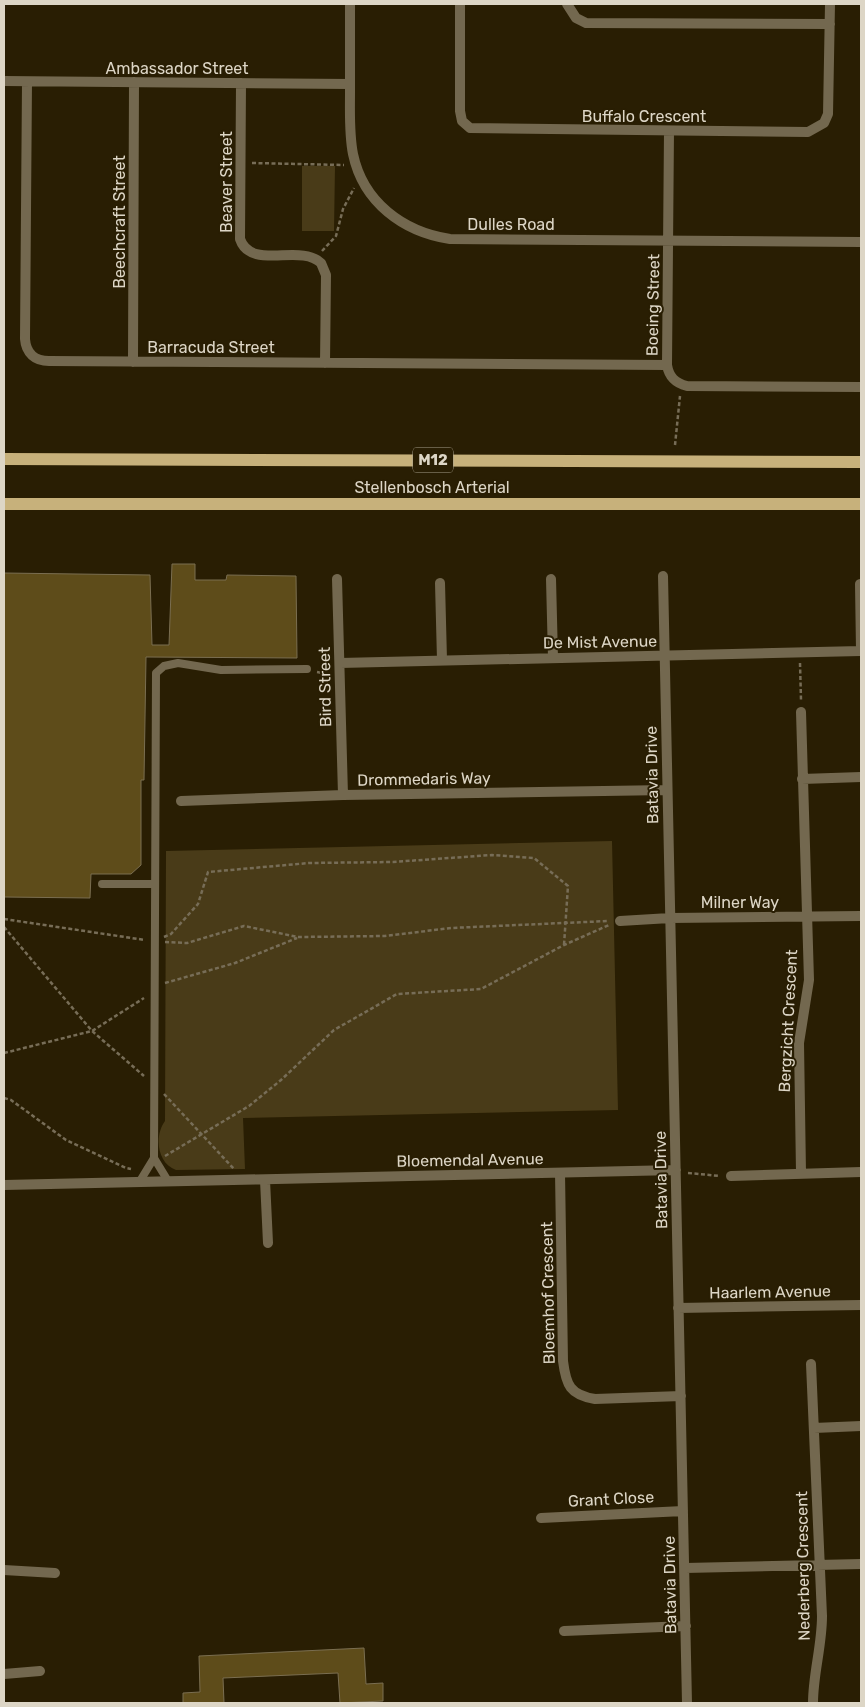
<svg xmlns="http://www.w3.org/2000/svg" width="865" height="1707" viewBox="0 0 865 1707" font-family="Rubik,sans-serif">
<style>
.green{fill:#493b18}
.building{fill:#5e4c1a;stroke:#7a6e51}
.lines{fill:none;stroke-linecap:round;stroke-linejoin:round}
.path{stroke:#776d57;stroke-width:2.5;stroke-dasharray:4 2.5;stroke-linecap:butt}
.service{stroke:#73684f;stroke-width:8}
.minor{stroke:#73684f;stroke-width:10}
.primary{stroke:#c7b17b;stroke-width:12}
.labels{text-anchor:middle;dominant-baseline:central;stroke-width:4;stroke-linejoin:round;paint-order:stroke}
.shield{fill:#291e03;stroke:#a79f8c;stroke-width:1}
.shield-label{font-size:15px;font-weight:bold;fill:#ddd6c6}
.street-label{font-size:16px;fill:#ddd6c6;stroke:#291e03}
</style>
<rect width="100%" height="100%" fill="#291e03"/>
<path class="green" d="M302,166H335L334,231H302Z
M612,841L618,1110L243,1118L245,1169L176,1170C157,1163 154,1136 165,1121L166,851Z"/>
<path class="building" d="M172,564H195V580H226L227,575L296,576L297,658L146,657L144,780H141V865L131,874H91L90,898L4,897V573L150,575L152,645H169Z
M364,1648L366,1684L383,1683V1701L340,1703L338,1673L223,1678L224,1703H183V1693L200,1692L199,1656Z"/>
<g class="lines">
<path class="path" d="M252,163L344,165
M322,251L336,236L343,209L354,188
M675,445L680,396
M800,663L801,700
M317,672L329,674
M4,919L145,940
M4,927L92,1031L144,1076
M164,937L171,934L198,904L208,872L309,863L393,862L492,855L534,858L568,886L564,945
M165,942L187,943L244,926L298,937L385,936L451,928L608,921
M165,983L235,963L297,938
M4,1053L92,1031L144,998
M164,1094L234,1169
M4,1098L11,1100L66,1140L126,1168L131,1169
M165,1156L249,1106L281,1080L334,1030L397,994L481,989L564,945L609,925
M688,1173L720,1176"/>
<path class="service" d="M102,884H155
M154,1158L168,1181
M140,1181L154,1158L156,673L164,666L178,663L221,670L307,669"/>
<path class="minor" d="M350,4C350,33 350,63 350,92C350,113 349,134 353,154C363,202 403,232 450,239L861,242
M460,4V111L462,121L470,128L808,132L824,123L828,114L830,4
M567,4L576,18L586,23L830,24
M4,81L350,84
M27,82L25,339C26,353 35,361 49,361L667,365
M241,83L240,239C251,271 300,243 321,263L326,275L325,363
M669,131L667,365C669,377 675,383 687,386L861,387
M133,362L134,82
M663,576L687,1703
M337,579L343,795
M551,579L553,658
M440,583L442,660
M340,663L861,651L860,584
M802,779L861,777
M181,801L343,795L667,790
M620,921L670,918L861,916
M560,1173L563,1361C566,1385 570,1395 595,1399L681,1396
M801,1173L799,1043L809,980L801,712
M731,1176L861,1172
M265,1180L268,1243
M4,1185L676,1170
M678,1308L861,1305
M811,1364L822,1616C822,1646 813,1674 813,1703
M814,1428L861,1426
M541,1518L683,1511
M685,1568L861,1564
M4,1570L55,1573
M564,1631L686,1626
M4,1674L40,1671"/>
<path class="primary" d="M4,459L861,462
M4,504H861"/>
</g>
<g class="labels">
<rect class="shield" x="413" y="447.5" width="40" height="25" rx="4"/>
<g class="shield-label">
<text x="433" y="460">M12</text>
</g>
<g class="street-label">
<text x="177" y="68">Ambassador Street</text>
<text x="644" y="116">Buffalo Crescent</text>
<text transform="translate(226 182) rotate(-90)">Beaver Street</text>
<text transform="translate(119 222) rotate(-90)">Beechcraft Street</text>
<text x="511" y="224">Dulles Road</text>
<text transform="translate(653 305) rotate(-89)">Boeing Street</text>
<text x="211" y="347">Barracuda Street</text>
<text x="432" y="487">Stellenbosch Arterial</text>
<text transform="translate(600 642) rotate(-1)">De Mist Avenue</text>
<text transform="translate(325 687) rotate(-91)">Bird Street</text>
<text transform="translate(652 775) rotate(-91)">Batavia Drive</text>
<text transform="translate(424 779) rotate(-1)">Drommedaris Way</text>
<text x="740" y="902">Milner Way</text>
<text transform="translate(788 1021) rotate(-87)">Bergzicht Crescent</text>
<text transform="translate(470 1160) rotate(-1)">Bloemendal Avenue</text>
<text transform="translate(661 1180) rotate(-91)">Batavia Drive</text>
<text transform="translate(770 1292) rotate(-1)">Haarlem Avenue</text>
<text transform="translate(548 1293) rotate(-91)">Bloemhof Crescent</text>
<text transform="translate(611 1499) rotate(-3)">Grant Close</text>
<text transform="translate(803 1566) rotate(-91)">Nederberg Crescent</text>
<text transform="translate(670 1585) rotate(-91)">Batavia Drive</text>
</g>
</g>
<rect width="865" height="1707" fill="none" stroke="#ddd6c6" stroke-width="10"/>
</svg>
